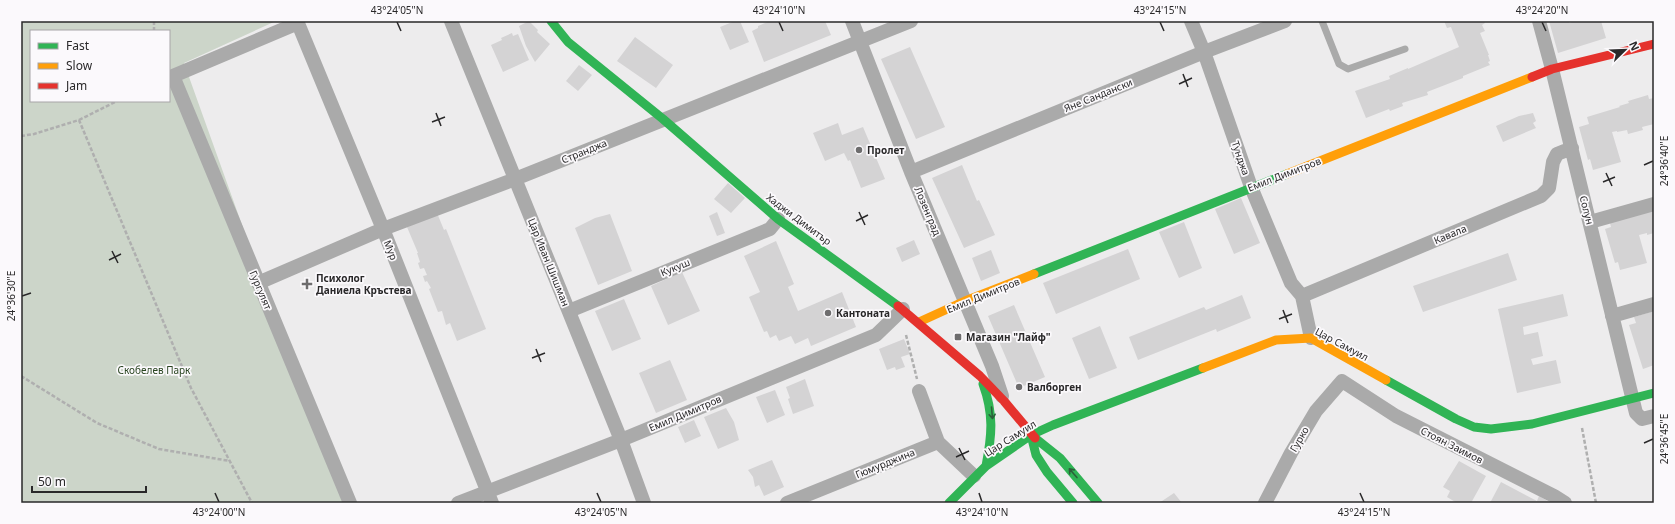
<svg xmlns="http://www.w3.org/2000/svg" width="1675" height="524" viewBox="0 0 1675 524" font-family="'Noto Sans',sans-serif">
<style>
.green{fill:#ccd5c9;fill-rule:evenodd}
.building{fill:#d4d3d4}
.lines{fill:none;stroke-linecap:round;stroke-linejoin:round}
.path{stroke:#afafaf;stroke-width:2.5;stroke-dasharray:4 2;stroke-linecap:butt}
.lane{stroke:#aaa;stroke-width:7}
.street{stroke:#aaa;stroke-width:14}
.fast{stroke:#30b455;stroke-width:9}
.slow{stroke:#ff9f0a;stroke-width:9}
.jam{stroke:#e5322d;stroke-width:9}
.oneway{stroke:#2c603b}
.ticks{fill:none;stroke:#292829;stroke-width:1.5}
.poi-dot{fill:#6e6d6e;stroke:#fbf9fc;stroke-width:1.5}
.labels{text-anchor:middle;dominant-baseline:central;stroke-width:3.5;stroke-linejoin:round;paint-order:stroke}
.street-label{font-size:10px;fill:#292829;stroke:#fbf9fc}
.poi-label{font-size:10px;font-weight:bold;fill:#292829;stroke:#fbf9fc;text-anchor:start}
.park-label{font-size:10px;fill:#294520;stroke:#fbf9fc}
.neatline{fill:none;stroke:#292829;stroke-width:1.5}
.ticks-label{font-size:10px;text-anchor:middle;fill:#292829}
</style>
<rect width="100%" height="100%" fill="#edeced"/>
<path class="green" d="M21,21H276L184,63L265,289L352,503H21ZM31,31H169V101H31Z"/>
<path class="building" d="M529,21L538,30L537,32L550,44L535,62L526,46L519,26Z
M735,21H740L749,42L730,50L720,27Z
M770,21H825L831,35L764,62L752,31L758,28V26Z
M1444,21H1484L1485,23L1482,25L1485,31L1480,33L1489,55H1488L1490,61L1488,62L1490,65L1463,76V78L1427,92L1428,95L1402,103L1403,106L1390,111L1389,109L1366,118L1355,91L1390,79L1389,76L1408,68V69L1459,47L1451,27L1447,28Z
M1549,21H1569V23L1575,21H1601L1606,38L1558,53Z
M512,33L513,36L518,34L529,60L503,72L491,45L502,40L501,38Z
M635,37L673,65L656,88L617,61Z
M910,47L945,127L916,139L881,59Z
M579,65L592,75L578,91L566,81Z
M1648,95L1649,99L1654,98V124L1642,127L1643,130L1628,134L1627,130L1617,132V131L1612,132L1621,162L1593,170L1590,159L1588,160L1579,127L1589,124L1587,117L1620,107L1619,106L1629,103L1628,101Z
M1533,113L1536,121L1533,123L1536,128L1503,142L1496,126L1519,116Z
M838,123L842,135L863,127L885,179L861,188L850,160L848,161L844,153L825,161L813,133Z
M962,165L977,201L979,200L995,235L964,248L932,178Z
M728,183L745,198L731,213L714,199Z
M1241,198L1260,243L1234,254L1215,209Z
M1654,207V233L1647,235V233L1639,235L1647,263L1620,270L1618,262L1615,263L1605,229L1611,227L1609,219Z
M717,212L725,233L717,236L709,216Z
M437,213L444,230L446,229L486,329L457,341L450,323L446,325L442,311L438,312L429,289L431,288L427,281L425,282L423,276L427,275L424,268L420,269L418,263L420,262L417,253H418L407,227Z
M610,214L632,271L598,285L575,228L595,218Z
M1184,222L1202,268L1179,278L1159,232Z
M914,240L920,254L902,262L896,248Z
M776,241L794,284L788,287L798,311L842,292L856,327L811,346L808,338L795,344L791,336L779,341L776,335L770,338L767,331L764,332L749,297L760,292L744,256Z
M1128,249L1140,279L1056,314L1043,283Z
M991,250L1000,273L981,281L972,258Z
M1508,253L1517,280L1423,312L1413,286Z
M682,272L700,311L668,325L651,286Z
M1563,294L1568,316L1523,327L1524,335L1538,332L1543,356L1531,359L1533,365L1556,360L1561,383L1517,393L1498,309Z
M1242,295L1251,318L1217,332L1216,329L1138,360L1129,337L1204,307L1206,310Z
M624,299L641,339L612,351L595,311Z
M1014,305L1045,377L1019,388L988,316Z
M1654,311V365L1643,369L1629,325L1636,323L1634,317Z
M1100,326L1117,368L1089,379L1072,338Z
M904,339L910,354L901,357L905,367L896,370L895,367L887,370L879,349Z
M670,360L687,400L656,413L639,373Z
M805,379L814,406L793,414L788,399L790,398L786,387Z
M775,390L785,415L767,423L756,397Z
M726,408L734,422L739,440L718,449L704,417Z
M694,420L701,436L685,443L678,427Z
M772,460L784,487L764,496L759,485L755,487L753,477L748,470Z
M1459,461L1486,476L1471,503H1457L1447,497L1450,491L1443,487Z
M1501,482L1537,501L1539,496L1551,503H1490Z
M1174,493L1182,503H1159Z"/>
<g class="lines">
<path class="path" d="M154,21V31
M79,120L117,101
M21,136L34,134L79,120L191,388L252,503
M906,335L917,379
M21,376L97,423L159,449L230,461
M1582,428L1596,503"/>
<path class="lane" d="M1322,21L1339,64L1348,69L1405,49"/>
<path class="street" d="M297,21L383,229L492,503
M451,21L621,440L644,503
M852,21L911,172L992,366L1002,396
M1191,21L1204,52L1251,187L1291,283L1302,296L1311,338
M1539,21L1552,69L1636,413L1642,419L1654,416
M298,23L173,76L350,503
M911,172L1204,52L1285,21
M1590,222L1654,204
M258,283L383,229L515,179L911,21
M1302,296L1541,196L1549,188L1553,162L1557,154L1572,148
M569,311L770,229L778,219
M1612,316L1654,304
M919,391L938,442
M458,503L621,440L876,335L903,309
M787,503L938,442L974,476
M1265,503L1291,453L1316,411L1342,381L1396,416L1554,496L1565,503"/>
<path class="fast" d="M551,21L568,42L663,119L778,219L898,306
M1034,274L1287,174
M1386,380L1456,419L1474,427L1491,429L1532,424L1654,393
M983,384C994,414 992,435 986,466
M1031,435L1036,455L1047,472L1073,503
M1035,438L1060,458L1098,503
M949,503L986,466L1031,435L1053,425L1203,368"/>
<path class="slow" d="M1287,174L1532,77
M919,322L965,301L1034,274
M1203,368L1276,340L1311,338L1386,380"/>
<path class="jam" d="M1532,77L1552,69L1654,44
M898,306L980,376L1004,401L1035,438"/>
</g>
<defs><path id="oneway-shaft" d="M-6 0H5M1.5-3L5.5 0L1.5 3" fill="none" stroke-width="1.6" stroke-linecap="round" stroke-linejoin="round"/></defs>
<g class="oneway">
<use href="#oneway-shaft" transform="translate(992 413) rotate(85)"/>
<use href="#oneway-shaft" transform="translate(1073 473) rotate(-131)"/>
</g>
<path class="ticks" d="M397,22L401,31M779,22L783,31M1160,22L1164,31M1542,22L1546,31M1183,74L1188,87M1179,84L1192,78M436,113L441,126M432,122L445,117M1644,165L1653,161M1606,173L1612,186M1603,182L1615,177M859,212L865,225M856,221L868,215M112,251L118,263M109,260L121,254M22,296L31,293M1283,310L1288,323M1279,319L1292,314M536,349L541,362M532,358L545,353M1644,443L1653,439M959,448L965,460M956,457L969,451M215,493L219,502M597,493L601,502M979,493L982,502M1360,493L1364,502"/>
<g class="poi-dot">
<circle cx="859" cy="150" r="4"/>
<path d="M305 278h4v4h4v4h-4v4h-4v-4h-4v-4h4z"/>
<circle cx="828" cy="313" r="4"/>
<rect x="954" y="333" width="8" height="8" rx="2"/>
<circle cx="1019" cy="387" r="4"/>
</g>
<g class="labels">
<g class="street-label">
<text transform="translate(1098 95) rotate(-22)">Яне Сандански</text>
<text transform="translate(584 151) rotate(-22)">Странджа</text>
<text transform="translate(1241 158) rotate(71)">Тунджа</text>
<text transform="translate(1284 174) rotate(-21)">Емил Димитров</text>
<text transform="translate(1587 210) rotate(76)">Солун</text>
<text transform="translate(928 211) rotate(67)">Лозенград</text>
<text transform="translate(799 219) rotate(37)">Хаджи Димитър</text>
<text transform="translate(1450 234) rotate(-23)">Кавала</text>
<text transform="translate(391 250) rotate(68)">Мур</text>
<text transform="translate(549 262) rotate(68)">Цар Иван Шишман</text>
<text transform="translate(675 267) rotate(-22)">Кукуш</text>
<text transform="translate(261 290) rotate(67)">Гургулят</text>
<text transform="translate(983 295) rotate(-22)">Емил Димитров</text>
<text transform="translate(1342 344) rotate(28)">Цар Самуил</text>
<text transform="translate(685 413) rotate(-23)">Емил Димитров</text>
<text transform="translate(1010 438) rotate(-32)">Цар Самуил</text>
<text transform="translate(1299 439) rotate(-60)">Гурко</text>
<text transform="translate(1452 445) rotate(27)">Стоян Заимов</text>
<text transform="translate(885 463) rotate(-22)">Гюмурджина</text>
</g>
<g class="poi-label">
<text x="867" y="150">Пролет</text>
<text x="316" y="278">Психолог<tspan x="316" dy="12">Даниела Кръстева</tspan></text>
<text x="836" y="313">Кантоната</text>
<text x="966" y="337">Магазин "Лайф"</text>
<text x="1027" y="387">Валборген</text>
</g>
<g class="park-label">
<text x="154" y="370">Скобелев Парк</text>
</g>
</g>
<rect width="1675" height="524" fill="none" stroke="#fbf9fc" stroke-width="44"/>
<rect x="30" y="30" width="140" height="72" fill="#fbf9fc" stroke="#a7a5a8"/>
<rect x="38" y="43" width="20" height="6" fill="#30b455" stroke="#a7a5a8"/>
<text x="66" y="50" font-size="12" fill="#292829">Fast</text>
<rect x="38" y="63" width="20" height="6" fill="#ff9f0a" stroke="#a7a5a8"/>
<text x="66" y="70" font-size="12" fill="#292829">Slow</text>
<rect x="38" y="83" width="20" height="6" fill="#e5322d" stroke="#a7a5a8"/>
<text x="66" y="90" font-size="12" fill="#292829">Jam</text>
<g transform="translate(1625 50) rotate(67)" stroke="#fbf9fc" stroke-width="3" paint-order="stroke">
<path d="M0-3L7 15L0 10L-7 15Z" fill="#292829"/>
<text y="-6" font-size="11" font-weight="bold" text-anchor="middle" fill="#292829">N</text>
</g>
<path d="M32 486v6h114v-6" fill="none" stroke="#292829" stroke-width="2"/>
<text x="38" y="486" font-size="12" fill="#292829" stroke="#fbf9fc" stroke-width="3" paint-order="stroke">50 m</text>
<rect x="22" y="22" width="1631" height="480" class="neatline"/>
<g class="ticks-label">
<text x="397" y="14">43°24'05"N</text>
<text x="779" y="14">43°24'10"N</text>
<text x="1160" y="14">43°24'15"N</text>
<text x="1542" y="14">43°24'20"N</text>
<text transform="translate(1664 161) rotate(-90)" y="4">24°36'40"E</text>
<text transform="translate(11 296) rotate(-90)" y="4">24°36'30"E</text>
<text transform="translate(1664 439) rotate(-90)" y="4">24°36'45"E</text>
<text x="219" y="516">43°24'00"N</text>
<text x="601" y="516">43°24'05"N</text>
<text x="982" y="516">43°24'10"N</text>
<text x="1364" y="516">43°24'15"N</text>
</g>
</svg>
